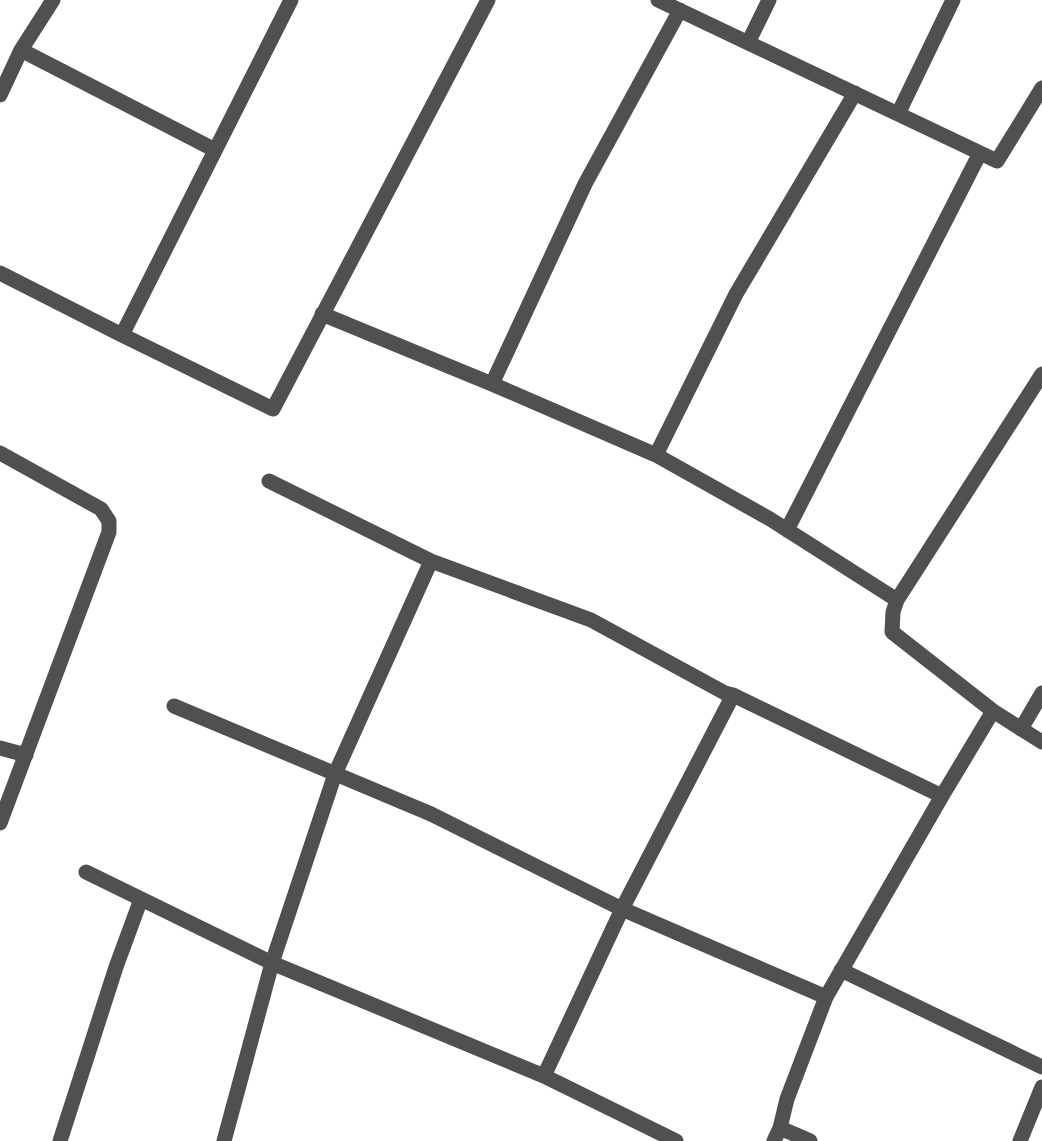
<svg xmlns="http://www.w3.org/2000/svg" width="1042" height="1141" viewBox="0 0 1042 1141" font-family="'DM Sans',sans-serif">
<style>
.lines{fill:none;stroke-linecap:round;stroke-linejoin:round}
.minor{stroke:#505050;stroke-width:15}
</style>
<rect width="100%" height="100%" fill="#fff"/>
<g class="lines">
<path class="minor" d="M658,0L997,161L1042,88
M748,43L769,0
M21,50L215,150
M855,93L736,294L656,455L770,519L897,600L893,612L892,632L993,711L942,796
M0,95L21,50L53,0
M898,114L953,0
M0,273L122,335L291,0
M322,314L492,384L656,455
M122,335L273,409L488,0
M492,384L585,184L680,10
M0,453L101,509L109,521V532L0,823
M269,481L431,561L591,620L725,693L733,695L942,796L826,997L787,1099L780,1128L774,1141
M787,530L980,153
M897,600L1042,374
M174,706L431,814L622,909L826,997
M993,711L1042,742
M1021,729L1042,693
M0,748L26,755
M86,872L272,963L544,1076L676,1141
M841,970L1042,1067
M544,1076L622,909L733,695
M780,1128L810,1141
M60,1141L116,967L141,899
M224,1141L272,963L335,774L431,561
M1020,1141L1042,1087"/>
</g>
</svg>
